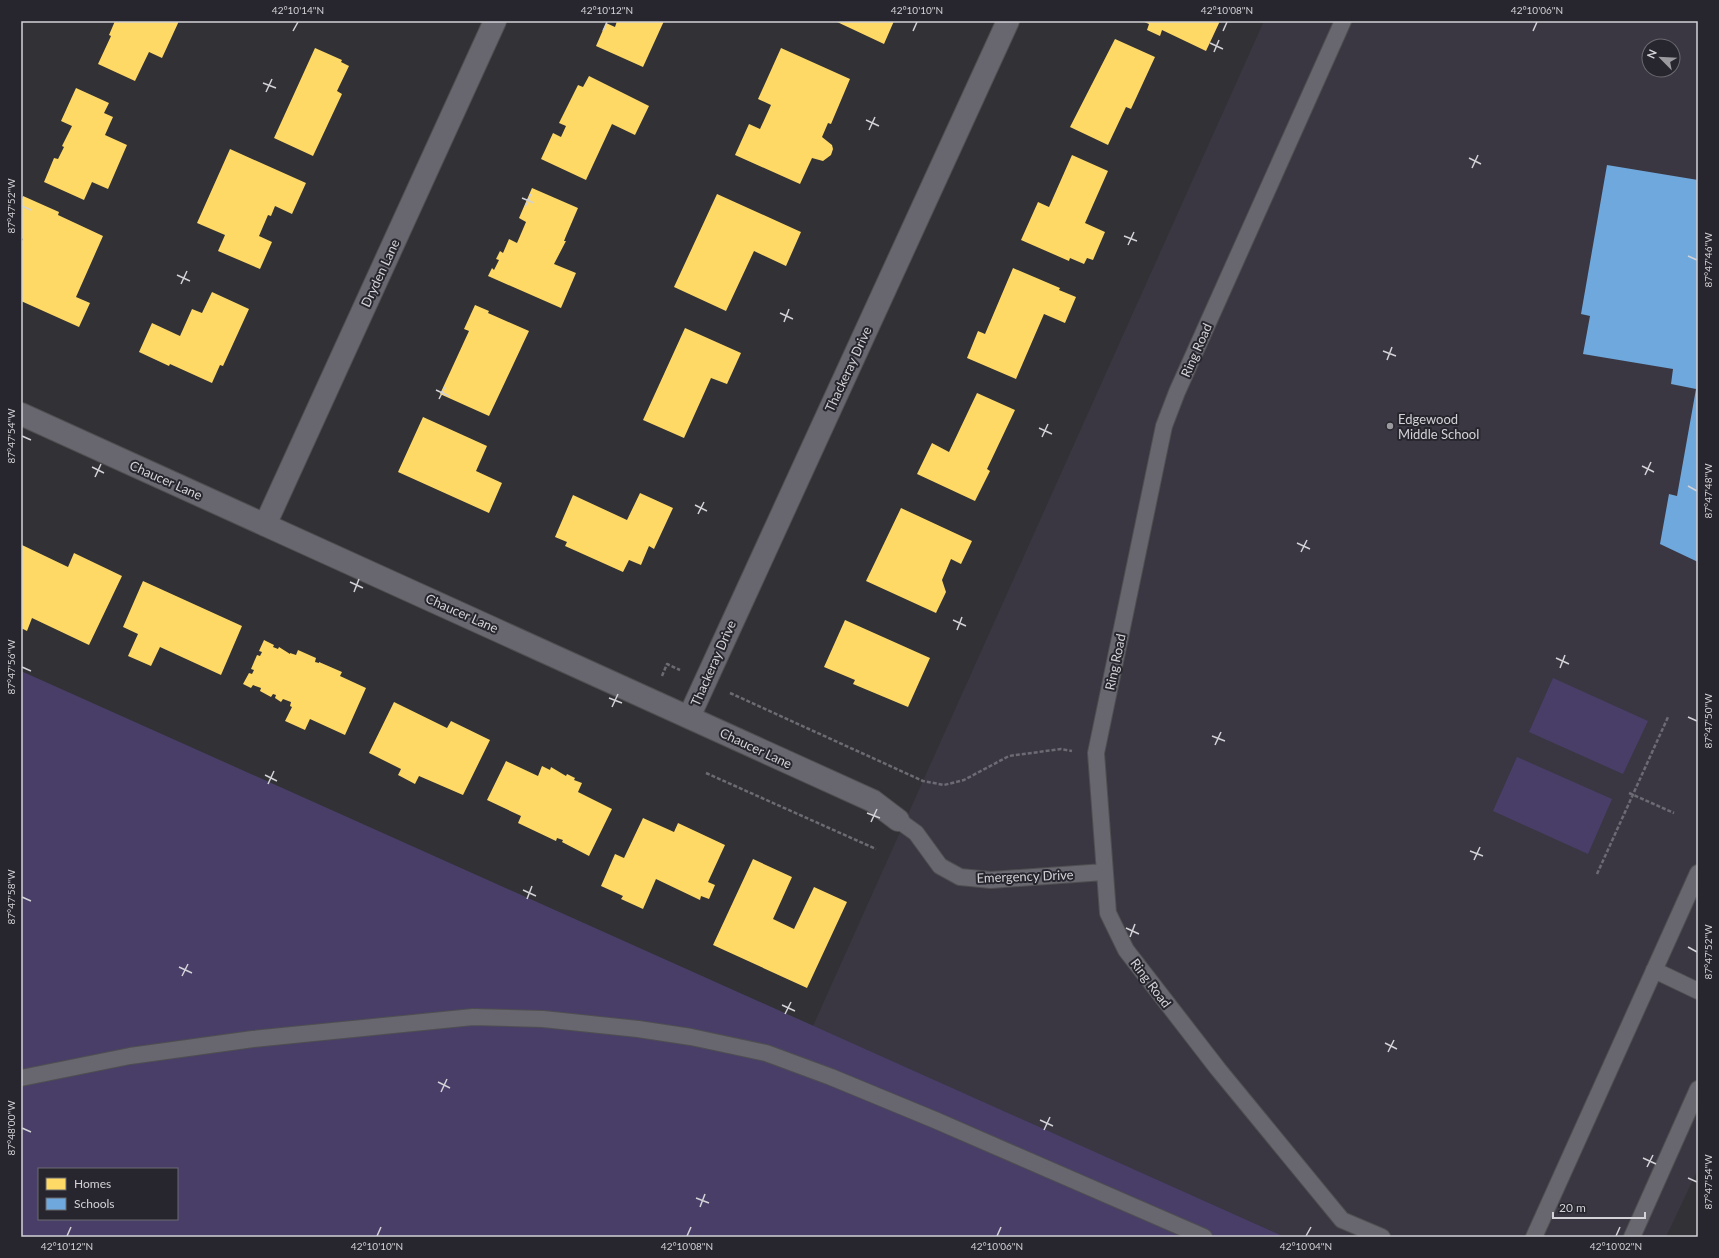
<svg xmlns="http://www.w3.org/2000/svg" width="1719" height="1258" viewBox="0 0 1719 1258" font-family="Lato,sans-serif">
<style>
.built{fill:#3a3743;fill-rule:evenodd}
.green{fill:#493e68;fill-rule:evenodd}
.homes{fill:#ffd966}
.schools{fill:#6fa8dc}
.lines{fill:none;stroke-linecap:round;stroke-linejoin:round}
.service-casing{stroke:#4f4f51;stroke-width:18}
.minor-casing{stroke:#4f4f51;stroke-width:24}
.path{stroke:#6c6a72;stroke-width:2.5;stroke-dasharray:4 2;stroke-linecap:butt}
.service{stroke:#68666f;stroke-width:16}
.minor{stroke:#68666f;stroke-width:22}
.ticks{fill:none;stroke:#d3d2d7;stroke-width:1.5}
.poi-dot{fill:#9b9a9e;stroke:#27252d;stroke-width:1.5}
.labels{text-anchor:middle;dominant-baseline:central;stroke-width:4;stroke-linejoin:round;paint-order:stroke}
.street-label{font-size:13px;fill:#d3d2d7;stroke:#27252d}
.poi-label{font-size:13px;fill:#d3d2d7;stroke:#27252d;text-anchor:start}
.neatline{fill:none;stroke:#d3d2d7;stroke-width:1.5}
.ticks-label{font-size:10px;text-anchor:middle;fill:#d3d2d7}
</style>
<rect width="100%" height="100%" fill="#323135"/>
<path class="built" d="M1264,21H1698V1169L1666,1237H1285L813,1026ZM1649,46H1673V70H1649Z"/>
<path class="green" d="M21,671L1285,1237H21ZM39,1169H177V1219H39Z
M1553,678L1648,721L1623,774L1529,732Z
M1517,757L1612,799L1588,854L1493,811Z"/>
<path class="homes" d="M115,21H179L162,58L149,52L135,81L98,64L111,36L109,35Z
M617,21H664L643,67L596,46L606,23L615,27Z
M835,21H894L884,44Z
M1142,21H1220L1206,51L1162,30L1160,36L1147,30L1149,24Z
M1115,39L1155,57L1131,109L1126,107L1108,145L1070,127Z
M315,48L342,60L341,62L349,66L337,91L342,94L313,156L274,138Z
M781,48L850,79L831,124L828,123L822,137L832,145L833,149L831,155L823,161L812,158L800,184L735,155L749,124L760,129L771,105L758,99Z
M589,76L649,106L635,135L612,124L586,180L541,159L553,133L561,137L566,126L559,123L578,85L583,87Z
M76,88L109,103L104,113L113,117L105,135L127,145L108,189L92,182L84,200L44,182L54,158L58,159L64,147L62,146L72,126L61,121Z
M230,149L306,183L292,214L275,206L271,216L268,215L259,236L272,242L260,269L218,251L225,235L197,223Z
M1072,155L1108,171L1085,223L1105,232L1093,260L1087,258L1084,264L1070,258L1069,261L1021,240L1038,202L1049,207Z
M532,188L578,208L566,236L564,241H566L554,264L576,273L561,308L488,276L492,268L494,270L499,260L496,259L500,251L503,253L509,239L517,243L526,222L519,218Z
M717,194L801,232L786,266L754,251L726,311L674,287Z
M23,196L59,212L58,215L103,236L76,297L90,303L79,327L21,301V243L23,239L21,238V202Z
M1013,268L1060,288L1059,290L1076,297L1065,323L1044,314L1016,379L967,358L978,331L985,334Z
M212,292L249,309L223,366L220,365L212,383L170,364L169,366L139,352L152,323L180,336L192,309L202,313Z
M475,305L489,311L488,313L529,331L489,416L440,394L469,331L464,329Z
M685,328L741,353L727,384L711,378L684,438L643,420Z
M977,393L1015,410L987,469L990,471L975,501L917,474L932,443L949,452Z
M423,417L487,446L476,471L502,483L489,513L398,472Z
M640,493L673,508L654,549L649,546L641,565L629,560L623,572L565,546L567,542L555,537L573,495L627,520Z
M901,508L972,541L961,564L951,559L942,580L946,592L936,613L866,581Z
M22,545L68,567L74,553L122,576L89,645L32,618L27,631L21,628V548Z
M143,581L242,626L221,675L160,647L151,666L128,656L138,634L123,627Z
M845,620L930,658L908,707L853,684L855,680L824,667Z
M264,640L274,645L273,647L278,649L279,647L290,654V653L296,655L298,650L316,658L315,662L319,663V662L342,672L340,676L366,688L345,735L310,719L305,730L285,721L292,707L290,706L291,702L283,699L281,702L275,698L276,695L273,694L271,697L260,691L261,688L253,685L251,688L243,684L249,673L252,674L254,670L251,669L257,655L260,656L262,652L259,651Z
M394,702L447,728L451,721L490,740L463,795L419,776L415,784L398,775L401,769L369,753Z
M506,761L538,776L542,766L550,770L551,767L566,776L567,774L575,778L574,780L582,783L578,792L612,809L589,856L562,842L563,840L557,838L556,841L518,823L521,816L487,800Z
M643,818L674,832L678,823L725,845L708,882L715,885L709,899L701,896L700,900L656,879L643,909L621,899L623,896L601,886L615,854L624,858Z
M753,859L792,877L773,919L794,929L814,887L847,902L807,988L713,945Z"/>
<path class="schools" d="M1607,165L1698,180V562L1660,544L1669,494L1677,496L1696,389L1671,384L1673,369L1583,354L1590,316L1581,314Z"/>
<g class="lines">
<defs>
<path id="service" d="M1343,21L1177,392L1164,426L1096,753L1108,913L1126,950L1218,1069L1342,1220L1382,1237
M898,820L916,833L940,866L960,877L991,880L1104,872
M1654,970L1698,991
M21,1078L130,1056L253,1039L473,1017L543,1019L638,1029L691,1037L766,1053L831,1077L935,1120L1204,1237
M1534,1237L1698,873
M1632,1237L1698,1089"/>
<path id="minor" d="M21,414L873,801L898,820
M265,525L495,21
M689,717L1008,21"/>
</defs>
<use href="#service" class="service-casing"/>
<use href="#minor" class="minor-casing"/>
<path class="path" d="M662,676L667,664L680,670
M730,693L923,781L944,785L964,780L1009,756L1061,749L1072,751
M706,773L876,849
M1629,793L1674,813
M1597,874L1668,717"/>
<use href="#service" class="service"/>
<use href="#minor" class="minor"/>
</g>
<path class="ticks" d="M293,31L298,22M603,31L607,22M913,31L917,22M1223,31L1227,22M1533,31L1537,22M1210,43L1223,49M1214,52L1219,40M263,83L276,88M266,92L272,79M866,120L879,126M869,130L875,117M1469,158L1481,164M1472,168L1478,155M522,198L534,203M22,206L31,210M525,207L531,194M1124,236L1137,241M1128,245L1134,232M1688,256L1697,260M177,275L190,281M181,284L187,271M780,313L793,319M784,322L789,309M1383,351L1396,356M1387,360L1392,347M436,390L449,396M439,399L445,387M1039,428L1052,434M22,436L31,440M1042,437L1048,424M1642,466L1654,472M92,467L104,473M1645,475L1651,462M95,477L101,464M1688,486L1697,491M695,505L707,511M698,514L704,502M1297,543L1310,549M1301,552L1307,540M350,582L363,588M354,592L359,579M953,620L966,626M957,630L962,617M1556,658L1569,664M22,667L31,671M1560,668L1565,655M609,698L622,703M612,707L618,694M1688,717L1697,721M1212,736L1225,741M1215,745L1221,732M265,775L277,781M268,784L274,771M867,813L880,818M871,822L877,809M1470,851L1483,856M1474,860L1480,847M523,890L536,896M22,897L31,901M527,899L532,886M1126,928L1139,934M1130,937L1135,924M1688,947L1697,952M179,967L192,973M182,976L188,964M782,1005L795,1011M785,1014L791,1002M1385,1043L1397,1049M1388,1052L1394,1040M438,1082L450,1088M441,1092L447,1079M1040,1120L1053,1126M22,1128L31,1132M1044,1130L1050,1117M1643,1158L1656,1164M1647,1167L1653,1155M1688,1178L1697,1182M696,1198L709,1203M700,1207L705,1194M67,1236L71,1227M377,1236L381,1227M687,1236L691,1227M997,1236L1001,1227M1306,1236L1311,1227M1616,1236L1620,1227"/>
<circle class="poi-dot" cx="1390" cy="426" r="4"/>
<g class="labels">
<g class="street-label">
<text transform="translate(380 273) rotate(-65)">Dryden Lane</text>
<text transform="translate(1196 350) rotate(-66)">Ring Road</text>
<text transform="translate(848 369) rotate(-65)">Thackeray Drive</text>
<text transform="translate(166 480) rotate(24)">Chaucer Lane</text>
<text transform="translate(462 613) rotate(24)">Chaucer Lane</text>
<text transform="translate(1115 662) rotate(-78)">Ring Road</text>
<text transform="translate(713 663) rotate(-66)">Thackeray Drive</text>
<text transform="translate(756 748) rotate(25)">Chaucer Lane</text>
<text transform="translate(1025 876) rotate(-2)">Emergency Drive</text>
<text transform="translate(1151 983) rotate(53)">Ring Road</text>
</g>
<g class="poi-label">
<text x="1398" y="419">Edgewood<tspan x="1398" dy="15">Middle School</tspan></text>
</g>
</g>
<rect width="1719" height="1258" fill="none" stroke="#27252d" stroke-width="44"/>
<rect x="38" y="1168" width="140" height="52" fill="#27252d" stroke="#6c6a71"/>
<rect x="46" y="1178" width="20" height="12" fill="#ffd966" stroke="#6c6a71"/>
<text x="74" y="1188" font-size="12" fill="#d3d2d7">Homes</text>
<rect x="46" y="1198" width="20" height="12" fill="#6fa8dc" stroke="#6c6a71"/>
<text x="74" y="1208" font-size="12" fill="#d3d2d7">Schools</text>
<g transform="translate(1661 58) rotate(294)"><circle r="19" fill="#27252d" stroke="#6c6a71"/>
<path d="M0-3L7 15L0 10L-7 15Z" fill="#9b9a9e"/>
<text y="-6" font-size="11" font-weight="bold" text-anchor="middle" fill="#d3d2d7">N</text>
</g>
<path d="M1553 1212v6h92v-6" fill="none" stroke="#d3d2d7" stroke-width="2"/>
<text x="1559" y="1212" font-size="12" fill="#d3d2d7" stroke="#27252d" stroke-width="3" paint-order="stroke">20 m</text>
<rect x="22" y="22" width="1675" height="1214" class="neatline"/>
<g class="ticks-label">
<text x="298" y="14">42°10'14"N</text>
<text x="607" y="14">42°10'12"N</text>
<text x="917" y="14">42°10'10"N</text>
<text x="1227" y="14">42°10'08"N</text>
<text x="1537" y="14">42°10'06"N</text>
<text transform="translate(11 206) rotate(-90)" y="4">87°47'52"W</text>
<text transform="translate(1708 260) rotate(-90)" y="4">87°47'46"W</text>
<text transform="translate(11 436) rotate(-90)" y="4">87°47'54"W</text>
<text transform="translate(1708 491) rotate(-90)" y="4">87°47'48"W</text>
<text transform="translate(11 667) rotate(-90)" y="4">87°47'56"W</text>
<text transform="translate(1708 721) rotate(-90)" y="4">87°47'50"W</text>
<text transform="translate(11 897) rotate(-90)" y="4">87°47'58"W</text>
<text transform="translate(1708 952) rotate(-90)" y="4">87°47'52"W</text>
<text transform="translate(11 1128) rotate(-90)" y="4">87°48'00"W</text>
<text transform="translate(1708 1182) rotate(-90)" y="4">87°47'54"W</text>
<text x="67" y="1250">42°10'12"N</text>
<text x="377" y="1250">42°10'10"N</text>
<text x="687" y="1250">42°10'08"N</text>
<text x="997" y="1250">42°10'06"N</text>
<text x="1306" y="1250">42°10'04"N</text>
<text x="1616" y="1250">42°10'02"N</text>
</g>
</svg>
